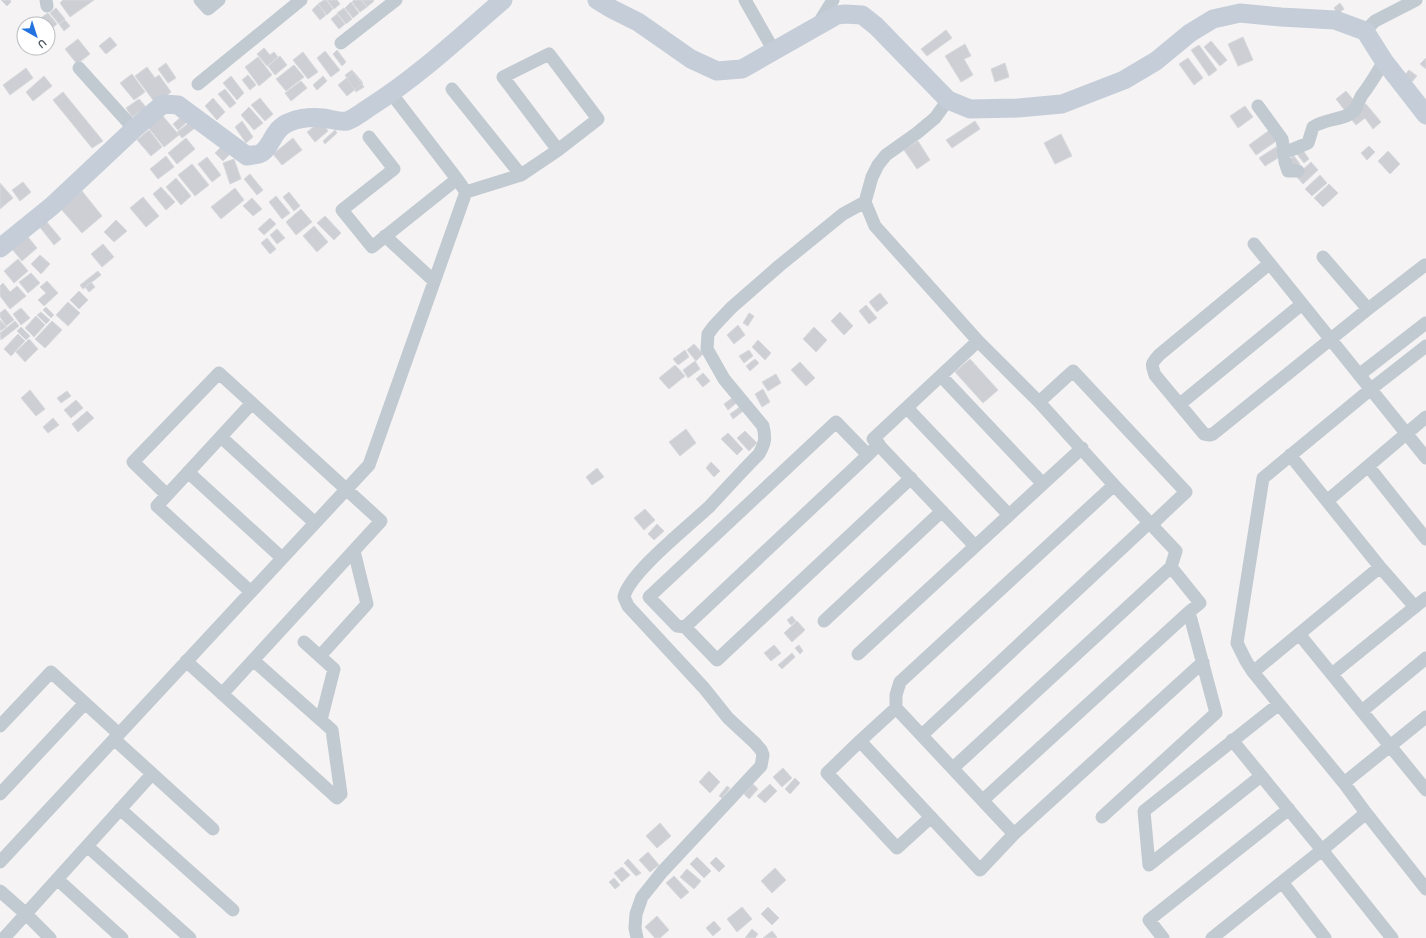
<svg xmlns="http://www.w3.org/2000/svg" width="1426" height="938" viewBox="0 0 1426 938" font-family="Quicksand,sans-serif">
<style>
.building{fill:#cdcfd4;stroke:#d7d9dd}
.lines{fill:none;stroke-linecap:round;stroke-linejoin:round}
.street{stroke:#c1c9d1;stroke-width:13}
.secondary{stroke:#c4cdd8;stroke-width:19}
</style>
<rect width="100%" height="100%" fill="#f5f3f3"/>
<path class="building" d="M1,0H10L11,2L7,6Z
M63,0H94L70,17L60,3Z
M324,0H326L333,9L327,15L318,4Z
M327,0H337L340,4L334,9Z
M354,0H361L367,7L360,12L352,2Z
M362,0H373L374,1L367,7Z
M351,2L359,13L353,18L345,8Z
M1340,3L1344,9L1338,14L1334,8Z
M318,4L326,15L320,20L312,10Z
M56,8L65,19L59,24L50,13Z
M344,8L352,19L346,24L337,13Z
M48,13L57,24L51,29L42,17Z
M337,14L345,24L339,29L331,19Z
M65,20L70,26L64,31L59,24Z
M946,30L952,38L927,56L921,49Z
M110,37L117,45L106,54L99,46Z
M1243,37L1253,60L1238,66L1228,44Z
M78,39L90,54L77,64L65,49Z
M1211,41L1227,60L1220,66L1204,47Z
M965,44L971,56L964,59L973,75L961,82L945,56Z
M1199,45L1217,70L1209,76L1191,50Z
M264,48L270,55L274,52L278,57L267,66L257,54Z
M337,50L346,62L342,66L333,54Z
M325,51L340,70L331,77L317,58Z
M303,52L318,72L308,79L293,60Z
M280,56L287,65L275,75L268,66Z
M258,57L272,75L259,86L245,67Z
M1188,58L1203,78L1194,85L1179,64Z
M1426,58V69L1420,64Z
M166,63L176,78L168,83L158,69Z
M1005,63L1009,77L995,82L991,69Z
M294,65L304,77L286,91L276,79Z
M147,67L155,78L159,75L171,92L156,104L135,76Z
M26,68L33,78L10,95L3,85Z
M352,70L364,87L356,92L345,75Z
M1409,70L1417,76L1409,85L1401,79Z
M354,72L363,83L347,96L338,85Z
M132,74L145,92L134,100L120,83Z
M248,75L256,85L250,90L242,80Z
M44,76L52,86L33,101L26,92Z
M231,76L244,93L237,100L223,83Z
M323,76L327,81L317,90L313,85Z
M301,81L307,88L291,101L285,93Z
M225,89L236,103L230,108L218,94Z
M1346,91L1357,104L1346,112L1336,99Z
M63,92L103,141L92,148L53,100Z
M213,98L225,112L217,120L205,106Z
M260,98L273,114L265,121L251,105Z
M139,99L146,107L132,117L126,108Z
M1366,104L1381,122L1373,129L1365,118L1356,125L1350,118Z
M1245,106L1253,117L1238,128L1230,116Z
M249,107L263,123L254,130L241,115Z
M162,115L179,135L164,147L148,127Z
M182,116L187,122L178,130L173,124Z
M242,121L253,137L246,143L235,127Z
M321,121L328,131L315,142L307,132Z
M975,121L980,129L952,148L946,140Z
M190,122L195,128L182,138L177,132Z
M1271,129L1278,140L1256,155L1249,145Z
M149,130L162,147L151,156L137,140Z
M335,130L337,133L325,144L323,141Z
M1061,134L1072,156L1055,164L1044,143Z
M186,138L195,149L177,164L168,153Z
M293,138L302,150L282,165L273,154Z
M918,141L930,160L917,169L904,150Z
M222,146L230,154L223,161L215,153Z
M1369,146L1375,152L1367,160L1361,153Z
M1276,147L1281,156L1265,166L1259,158Z
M1302,149L1309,159L1304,163L1296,153Z
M1388,151L1400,164L1390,174L1378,161Z
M166,156L174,167L158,179L150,169Z
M1294,156L1300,164L1292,170L1286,162Z
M207,157L221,175L212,182L198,164Z
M234,159L241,179L230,184L223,163Z
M1311,162L1318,170L1303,184L1296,176Z
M192,164L209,185L195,196L178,175Z
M250,174L263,190L257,195L244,179Z
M1320,175L1327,183L1312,196L1305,189Z
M176,178L191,196L181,205L166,187Z
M23,182L31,192L20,201L12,190Z
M0,183L13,198L0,209Z
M1329,184L1338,193L1323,207L1314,198Z
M161,187L175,202L166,210L153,194Z
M235,188L244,200L221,219L211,207Z
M82,191L102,216L82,233L61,209Z
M289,192L300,206L294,211L283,197Z
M276,196L290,213L282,219L269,202Z
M143,197L159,216L146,227L130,208Z
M252,198L262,209L253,216L243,206Z
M301,209L312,222L296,235L286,222Z
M325,216L341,233L334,240L317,223Z
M270,218L276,224L264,235L258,229Z
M116,220L127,231L114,242L104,232Z
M46,221L61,239L54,245L39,226Z
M314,226L328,242L317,252L303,236Z
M277,229L285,238L277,244L270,235Z
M28,237L37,248L22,261L12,249Z
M267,238L276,249L270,254L261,243Z
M103,244L114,257L102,267L91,254Z
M40,255L50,264L41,274L31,264Z
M18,259L28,271L14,283L4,271Z
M98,271L101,275L83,289L80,285Z
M31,273L40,283L28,293L19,282Z
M47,281L58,293L44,306L38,300L46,293L40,287Z
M91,282L95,287L89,292L85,287Z
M3,283L10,292L17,286L26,296L10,309L0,296V286Z
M79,291L88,300L79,309L70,300Z
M880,293L888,303L877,312L869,302Z
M68,302L80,313L68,326L56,315Z
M866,305L877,318L869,324L859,311Z
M46,307L54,315L51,318L43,310Z
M21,308L30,318L21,325L13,314Z
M5,309L14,320L6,326L0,317V313Z
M41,312L50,320L46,324L37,315Z
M840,312L853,326L844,335L831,321Z
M749,313L754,316L748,326L743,323Z
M36,316L45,325L34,337L25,328Z
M0,320L6,327L0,331Z
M15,321L19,326L1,340L0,333Z
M52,321L62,330L45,348L35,339Z
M738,325L745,335L734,344L727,335Z
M21,327L30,336L26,340L17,331Z
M814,327L827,340L816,352L803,339Z
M18,334L25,341L11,356L4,349Z
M29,339L38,349L25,362L16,352Z
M758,340L771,353L765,360L752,347Z
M694,344L703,354L696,361L687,350Z
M685,350L689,357L678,365L673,359Z
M749,350L753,356L744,363L739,356Z
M755,359L759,363L750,371L746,366Z
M970,359L998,390L983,403L955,372Z
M695,361L700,369L688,378L683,370Z
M800,362L815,378L806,386L791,370Z
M675,365L685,376L669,389L659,378Z
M703,373L710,381L703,387L696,379Z
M776,374L781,383L768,391L762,382Z
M763,389L770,402L762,407L755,394Z
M30,390L45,409L36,416L21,398Z
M67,391L71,396L61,403L57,398Z
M736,395L740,400L728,410L724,404Z
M76,400L83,408L71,418L64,410Z
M744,404L747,408L733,419L730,414Z
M87,411L94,418L78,432L72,424Z
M53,418L59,425L48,433L43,427Z
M686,429L696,443L680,456L669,442Z
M745,431L757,443L749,451L737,438Z
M728,433L743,449L737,455L721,439Z
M711,462L720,471L714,477L706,468Z
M597,468L604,477L592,485L586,477Z
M645,509L655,520L644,530L634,518Z
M657,524L664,531L654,540L648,534Z
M792,616L796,621L791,625L787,620Z
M797,621L805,630L792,642L784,633Z
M774,645L781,653L771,661L764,653Z
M799,645L803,651L800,654L795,648Z
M792,653L795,657L782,669L778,665Z
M783,768L792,778L782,787L773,777Z
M709,771L720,782L710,793L699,782Z
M795,778L800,783L790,794L785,789Z
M753,784L758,789L749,799L744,794Z
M770,784L777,791L765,803L757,796Z
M727,786L730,788L722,798L719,796Z
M660,823L671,836L657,848L646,836Z
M648,852L659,865L650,872L639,860Z
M697,857L711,871L704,878L690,864Z
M716,857L725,866L719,872L710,863Z
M628,859L641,873L636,876L624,863Z
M622,867L630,875L622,882L614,873Z
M775,868L786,880L772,893L761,881Z
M687,869L701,881L694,889L680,877Z
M674,876L689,892L681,899L666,883Z
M614,878L620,885L615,889L609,882Z
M742,907L752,919L737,932L727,919Z
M768,907L779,918L772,925L761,914Z
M657,916L669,930L660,938H655L645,927Z
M714,921L721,929L713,936L706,928Z
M752,929L758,934L755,938H745Z
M772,931L777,937L776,938H763Z"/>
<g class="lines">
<path class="street" d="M46,0L47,6
M200,0L208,9L219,0
M745,0L774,51
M817,26L833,0
M1365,31L1375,21L1416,0
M341,43L396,0
M79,68L134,129
M198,84L301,0
M452,89L521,175
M948,100L935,118L917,133L886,155L878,165L872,177L865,202L875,226L978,341L1039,402L1114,485L1176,551L1171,567L953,768
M1258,106L1282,139L1284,153L1308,143L1313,127C1323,120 1337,120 1348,115C1359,109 1357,103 1362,95C1370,85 1377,73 1384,61
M369,137L394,169L342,210L372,247L457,179
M1284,153L1285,162L1288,171H1298
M466,192L521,175L558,150L598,119L549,54L503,77L558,150
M385,236L434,281
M1254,244L1426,458
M1323,257L1368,309
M1269,264L1159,355C1151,364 1151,364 1155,375L1204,434L1210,435L1213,434L1368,309L1425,265L1426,266
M1359,375L1426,323
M941,376L1043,484
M1039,402L1073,371L1186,492L1152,524
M1180,404L1302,304
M907,408L1009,515
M221,437L315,523
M879,444L868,455L836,422L649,597L677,626L685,627L717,660L911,478
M1290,455L1380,567L1415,607
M1368,466L1426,539
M188,472L282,558
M167,495L133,462L219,373L381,521L222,694
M1327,501L1426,417
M975,546L873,439L978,341
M1380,567L1253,672L1246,661L1237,643L1263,478L1371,389L1426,346
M251,592L157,506L252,403
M824,621L942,511
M685,627L868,455
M1299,634L1426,790
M304,642L334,669L321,720
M858,654L1082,448
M320,656L367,604L354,551
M186,661L337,798L341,794L332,730L253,660
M1253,672L1279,704L1144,811L1149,865L1261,776
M1332,674L1426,598
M1279,704L1344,783L1366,813L1426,889
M896,708V695L900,682L1114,485
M1362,711L1426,658
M0,726L51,672L119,734
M922,735L1150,522
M114,739L213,829
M860,741L827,773L897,848L931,817
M1344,783L1426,717
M0,794L85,703
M983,800L1189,612
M120,809L233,910
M1366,813L1322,850L1392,938
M1102,817L1216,713L1189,612L1200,603L1171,567
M1014,834L896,708L860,741L980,870L1014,834L1203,662
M87,846L190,938
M0,862L369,465L466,192L457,179L391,93
M57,879L122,938
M1282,882L1325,938
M0,891L25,913L50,938
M4,938L152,774
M637,938L635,928L636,914L642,897L662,872L761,766L763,755L761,750L755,743L728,718L704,688L628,606L624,597C629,573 690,525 710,506C726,489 742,471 759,454C765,443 766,439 763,426L724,379L707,349L708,334L714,326L731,308L779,266L843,214L865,202
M1163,938L1149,920L1289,809
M1212,938L1322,850L1232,740"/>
<path class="secondary" d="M597,0L610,8L638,22L691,59L717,71L742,69L837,15L845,14L862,15L876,26L948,100L970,109L1018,108L1062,104L1124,80L1156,61L1190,33L1213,19L1240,13L1281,17L1335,20L1365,31L1384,61L1426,115
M0,248L52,206L134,129L163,104L178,105L247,156C251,155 256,155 259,154C272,149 272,128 290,122C300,118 312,117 323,118C331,119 339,122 347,121C356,118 365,110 373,105C420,75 461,36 503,0"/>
</g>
<g transform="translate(36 36) rotate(141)"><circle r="19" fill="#ffffff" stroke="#b7bbbf"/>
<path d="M0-3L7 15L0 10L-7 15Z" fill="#2272df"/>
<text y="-6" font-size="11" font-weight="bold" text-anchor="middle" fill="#4b5560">U</text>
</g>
</svg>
